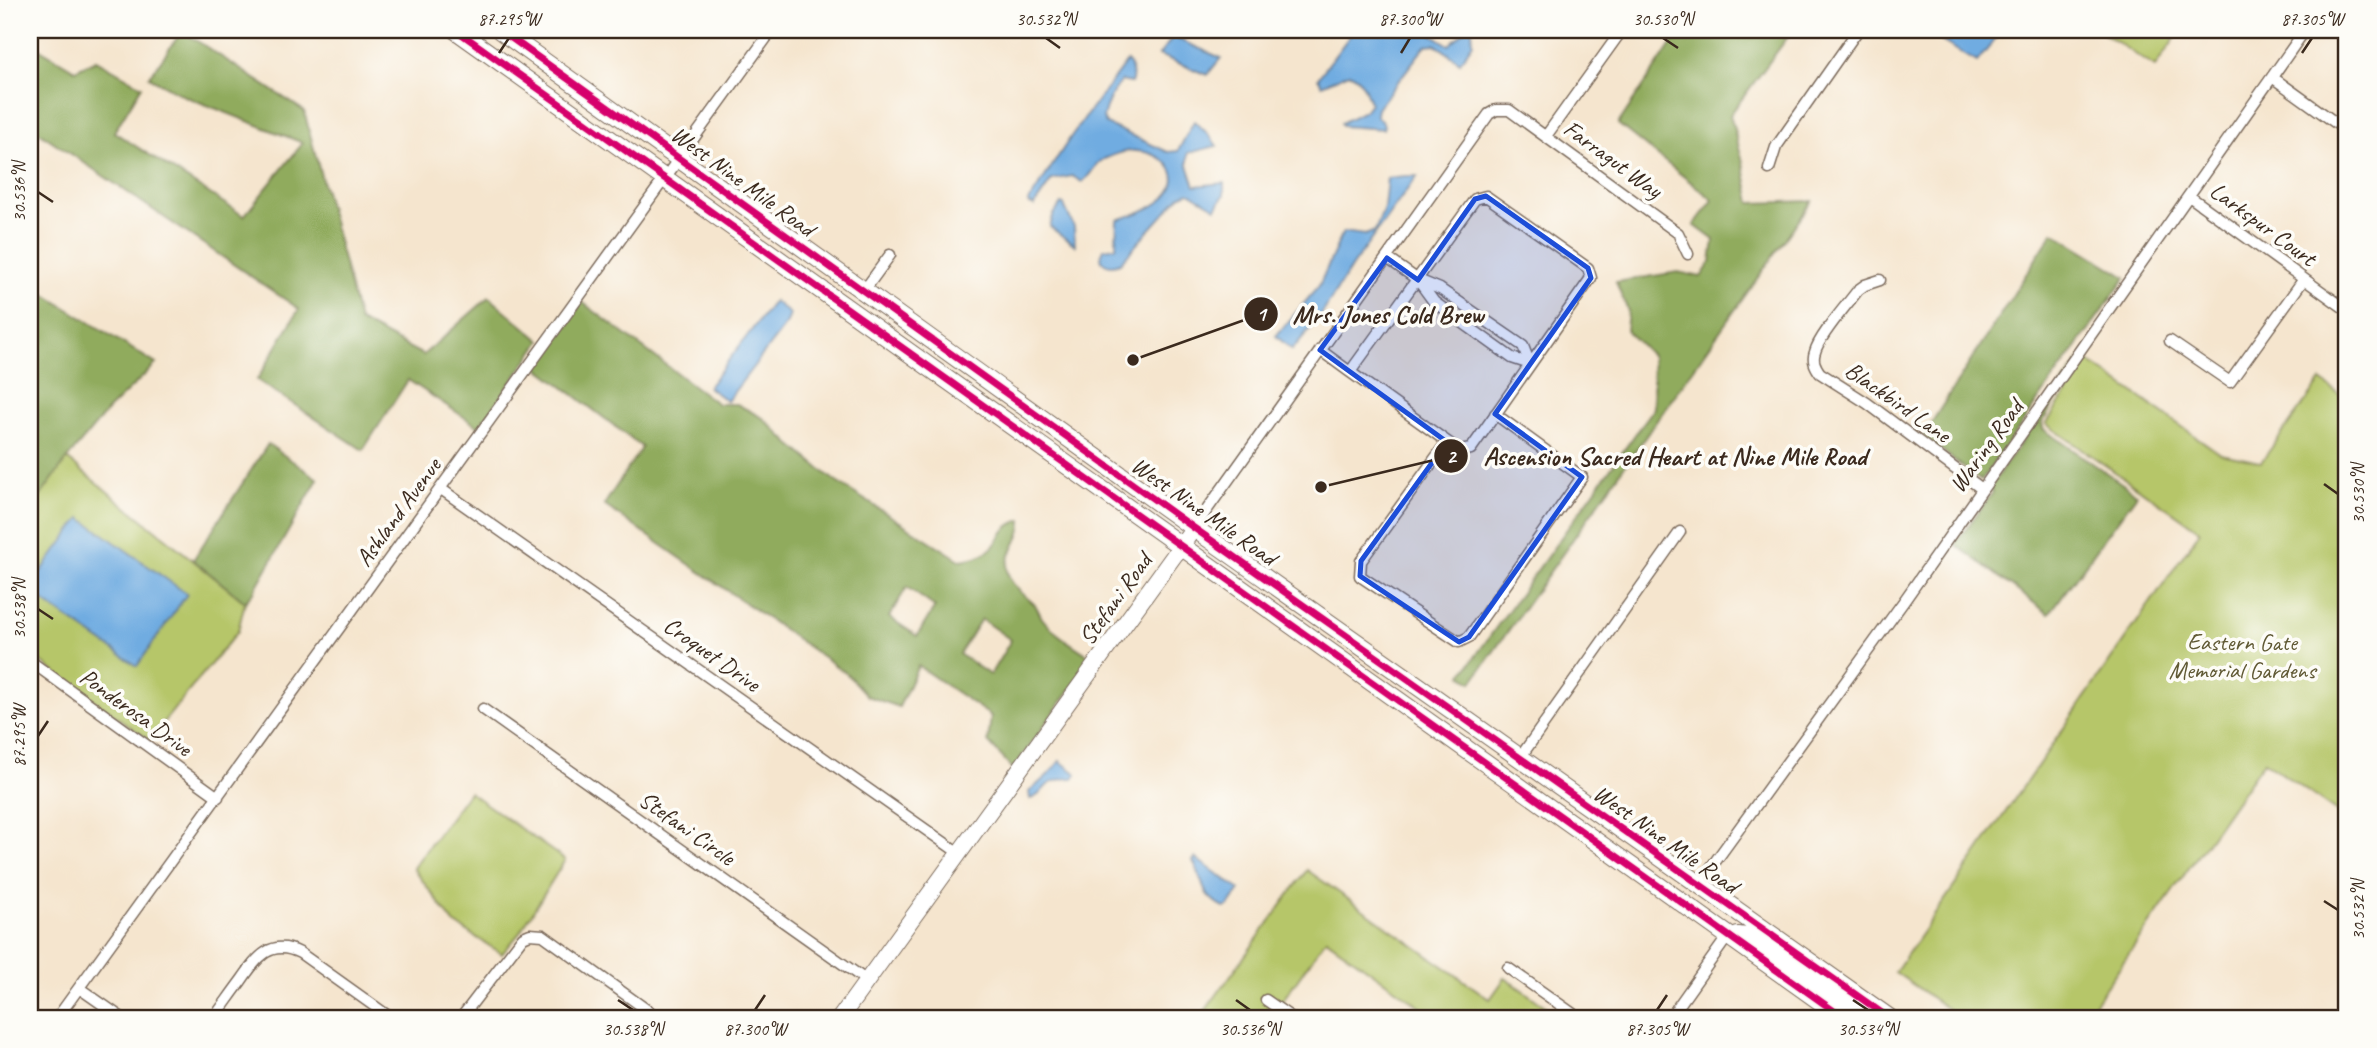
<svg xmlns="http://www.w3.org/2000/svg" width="2377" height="1048" viewBox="0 0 2377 1048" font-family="Caveat,sans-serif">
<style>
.green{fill:#b6c669;stroke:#787844;stroke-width:2}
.forest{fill:#90ab5d;stroke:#666a3e;stroke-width:2;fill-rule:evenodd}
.water{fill:#6face1;stroke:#556b80;stroke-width:2}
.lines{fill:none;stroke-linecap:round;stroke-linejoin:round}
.street-casing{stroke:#7c6b5c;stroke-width:13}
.secondary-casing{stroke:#7c6b5c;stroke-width:18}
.primary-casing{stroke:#7c6b5c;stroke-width:20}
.street{stroke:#fff;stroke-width:10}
.secondary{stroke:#fff;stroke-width:16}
.primary{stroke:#fff;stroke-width:18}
.cycleway-casing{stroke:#fdfcf7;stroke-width:11}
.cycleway{stroke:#d6006c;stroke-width:7}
.marked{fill:#1d4ed8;fill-opacity:0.2;stroke:#1d4ed8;stroke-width:5;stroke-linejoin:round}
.ticks{fill:none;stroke:#3b2a1e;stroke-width:2.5}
.labels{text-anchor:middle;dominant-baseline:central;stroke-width:7;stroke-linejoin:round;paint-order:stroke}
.street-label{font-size:24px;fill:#3b2a1e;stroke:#fdfcf7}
.park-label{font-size:24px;fill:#605934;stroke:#fdfcf7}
.leader{fill:none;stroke:#3b2a1e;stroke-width:2.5}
.callout-dot{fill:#3b2a1e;stroke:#fdfcf7;stroke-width:2.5}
.mark-label{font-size:21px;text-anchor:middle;font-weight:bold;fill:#fff}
.callout-label{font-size:26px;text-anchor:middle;font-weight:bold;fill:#3b2a1e;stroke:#fdfcf7;stroke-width:7;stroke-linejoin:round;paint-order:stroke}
.neatline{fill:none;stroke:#3b2a1e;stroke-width:2.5}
.ticks-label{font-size:18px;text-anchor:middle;fill:#3b2a1e}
</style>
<rect width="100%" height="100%" fill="#fdfcf7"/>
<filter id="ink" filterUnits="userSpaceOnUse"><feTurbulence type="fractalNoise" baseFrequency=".0143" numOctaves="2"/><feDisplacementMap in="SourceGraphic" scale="14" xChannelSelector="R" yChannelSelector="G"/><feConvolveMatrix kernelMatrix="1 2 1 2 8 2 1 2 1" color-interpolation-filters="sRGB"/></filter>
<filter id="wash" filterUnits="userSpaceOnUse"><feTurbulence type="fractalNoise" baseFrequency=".00686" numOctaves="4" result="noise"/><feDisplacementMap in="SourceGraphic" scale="28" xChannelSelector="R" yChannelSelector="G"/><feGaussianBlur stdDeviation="1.57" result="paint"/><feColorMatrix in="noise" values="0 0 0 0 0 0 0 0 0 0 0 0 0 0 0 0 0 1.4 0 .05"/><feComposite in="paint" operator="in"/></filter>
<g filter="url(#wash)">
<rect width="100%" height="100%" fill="#f5e5ce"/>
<path class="green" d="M2098,30H2181L2155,67Z
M2088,361L2221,454L2261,462L2321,381L2347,400V819L2264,761L2084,1018H1961L1895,972L2200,531L2046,424Z
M67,459L245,602L238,631L149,740L30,654V510Z
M469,792L565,860L519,934L502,954L454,923L413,868Z
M1307,870L1490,999L1505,978L1562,1018H1436L1326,939L1270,1018H1200Z"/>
<path class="forest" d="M1681,30H1793L1730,115L1743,162L1751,203L1812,201L1472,682L1462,675L1654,408L1652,356L1626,330L1628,311L1616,282L1678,272L1701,277L1711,262L1714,240L1694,225L1713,200L1618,124Z
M182,31L304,111L359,321L423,355L489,297L541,341L479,427L408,380L363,450L257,380L299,309L30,126V43L75,70L96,60L142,86L114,132L244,216L303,143L184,96L149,77Z
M2053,232L2126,277L1981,481L1923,436Z
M2134,283L2042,422L2043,429L2137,494L2049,614L1955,544L1993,492L1989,488Z
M30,285L156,364L108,410L67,459L39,498L30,491Z
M582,302L718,404H737L763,418L790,444L835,481L960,560C970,559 980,557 988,551C1004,539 998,527 1022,520C1023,537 1009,549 1007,566C1006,582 1024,595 1034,604C1038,608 1039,613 1042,618C1055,635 1076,647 1093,658L1013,769L988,742L991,716L918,666L899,707L867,696L846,673L604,505L642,447L536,366ZM907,587L935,607L917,636L889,617ZM981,619L1011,640L990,675L959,654Z
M268,444L318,479L253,593L245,602L193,560Z"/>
<path class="water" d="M1354,30H1425L1449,45L1466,30H1472L1473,43L1460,62L1435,44L1426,45L1377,109L1376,115L1384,125L1383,129L1342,126L1341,123L1364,111L1370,103C1366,91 1362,78 1349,73L1322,85L1318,78Z
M1945,30H2003L1977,62L1938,39Z
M1173,37L1221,58L1207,75L1159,55Z
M1127,61C1132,65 1134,77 1131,83L1121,81C1112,92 1106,104 1103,118L1106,124L1168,152L1178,151L1194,121L1209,135L1217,146L1188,153V165L1195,186L1224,183V195L1216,208L1189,192L1180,196L1120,263C1107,268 1096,262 1104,249L1116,247L1117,220C1132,215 1150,210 1162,200C1190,176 1163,152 1136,151C1126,150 1113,155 1104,159C1092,166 1092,175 1082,182L1072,176L1052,180L1034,206L1028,203L1072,135Z
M1405,176H1417L1352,266L1320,317L1292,350L1276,336L1319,286L1343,232L1365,235L1375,231L1384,208L1387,178Z
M1061,204L1064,205L1074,227L1075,245L1050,227L1053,216Z
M774,301L790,314L787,323L727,401L708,387Z
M81,518L187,594L137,666L30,592V586Z
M1060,761L1077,774L1073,778C1066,778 1056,780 1049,784C1041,790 1040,797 1030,799L1029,792L1050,773Z
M1195,858L1240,890L1229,906L1224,908C1196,891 1207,884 1193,861Z"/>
</g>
<g filter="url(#ink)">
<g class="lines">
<defs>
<path id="street" d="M2272,77L2347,131
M1546,136L1622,30
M1769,169L1776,147L1858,30
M1486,196L1588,268L1591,278L1471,449L1460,451L1350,372L1475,199Z
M2189,196L2347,310
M1387,258L1418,280L1440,289L1523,346L1530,364L1512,358L1434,302L1418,280
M1880,280L1865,285L1858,290C1847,305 1819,336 1815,352C1812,360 1815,366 1820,373L1867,403L1982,489
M863,292L890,255
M2170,341L2230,382L2304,279
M1320,350L1350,372
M1447,442L1361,561L1360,576L1459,642L1469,637L1582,477L1495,414
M441,489L959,853
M1194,528L1489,114L1496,110H1509L1678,233L1688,254
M30,661L218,797
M483,709L867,981
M1519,759L1680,532
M1699,884L1904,601L2305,30
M1508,968L1579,1018
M79,988L122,1018
M1266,1000L1292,1018
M57,1018L772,30
M214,1018C223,1006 232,993 241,981C257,958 270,938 300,953L391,1018
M461,1018L523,937L530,934L543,935L658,1018
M1670,1018L1728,936"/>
<path id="secondary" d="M840,1018L1194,528"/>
<path id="primary" d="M456,30L1844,1018
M500,30L1194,528L1889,1018
M1738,936L1747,937L1765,946L1866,1018"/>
</defs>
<use href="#street" class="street-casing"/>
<use href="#secondary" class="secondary-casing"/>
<use href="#primary" class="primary-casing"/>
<use href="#street" class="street"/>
<use href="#secondary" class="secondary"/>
<use href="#primary" class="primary"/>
<defs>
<path id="cycleway" d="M456,30L1844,1018
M500,30L1194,528L1889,1018"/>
</defs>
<use href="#cycleway" class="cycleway-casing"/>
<use href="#cycleway" class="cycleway"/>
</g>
</g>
<path class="marked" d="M1486,196L1588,268L1591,278L1495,414L1582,477L1469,637L1459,642L1360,576L1361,561L1447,442L1320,350L1387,258L1418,280L1475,199Z"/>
<path class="ticks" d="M1046,38L1060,48M1663,38L1678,48M499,53L509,38M1401,53L1410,38M2302,53L2312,38M38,192L53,202M2324,484L2338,494M38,609L53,619M38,736L48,721M2324,901L2338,910M618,1000L633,1010M1236,1000L1250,1010M1853,1000L1868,1010M755,1010L765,995M1657,1010L1667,995"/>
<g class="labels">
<g class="street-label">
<text transform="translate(1613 159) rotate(36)">Farragut Way</text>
<text transform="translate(743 181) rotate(36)">West Nine Mile Road</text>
<text transform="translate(2263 224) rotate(36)">Larkspur Court</text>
<text transform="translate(1898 402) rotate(35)">Blackbird Lane</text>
<text transform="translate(1986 446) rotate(-54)">Waring Road</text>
<text transform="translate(1204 511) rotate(35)">West Nine Mile Road</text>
<text transform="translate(398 512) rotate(-54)">Ashland Avenue</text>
<text transform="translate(1115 599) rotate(-54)">Stefani Road</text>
<text transform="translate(712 654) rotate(35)">Croquet Drive</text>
<text transform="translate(136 712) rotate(36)">Ponderosa Drive</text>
<text transform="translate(687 828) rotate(35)">Stefani Circle</text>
<text transform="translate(1666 839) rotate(35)">West Nine Mile Road</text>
</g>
<g class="park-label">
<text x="2242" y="642">Eastern Gate<tspan x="2242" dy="28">Memorial Gardens</tspan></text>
</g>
</g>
<path class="leader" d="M1133 360L1261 314M1321 487L1451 456"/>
<g class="callout-dot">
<circle cx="1133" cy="360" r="7"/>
<circle cx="1321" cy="487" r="7"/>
<circle cx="1261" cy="314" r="18"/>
<circle cx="1451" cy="456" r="18"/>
</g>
<g class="mark-label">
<text x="1261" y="321">1</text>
<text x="1451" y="463">2</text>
</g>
<g class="callout-label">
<text x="1388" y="323">Mrs. Jones Cold Brew</text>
<text x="1675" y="465">Ascension Sacred Heart at Nine Mile Road</text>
</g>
<rect width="2377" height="1048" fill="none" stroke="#fdfcf7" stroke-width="77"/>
<rect x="38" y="38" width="2300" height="972" class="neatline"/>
<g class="ticks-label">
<text x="509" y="25">87.295°W</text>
<text x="1046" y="25">30.532°N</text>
<text x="1410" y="25">87.300°W</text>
<text x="1663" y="25">30.530°N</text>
<text x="2312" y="25">87.305°W</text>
<text transform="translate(19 192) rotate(-90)" y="6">30.536°N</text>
<text transform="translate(2358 494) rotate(-90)" y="6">30.530°N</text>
<text transform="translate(19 609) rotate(-90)" y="6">30.538°N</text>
<text transform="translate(19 736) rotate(-90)" y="6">87.295°W</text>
<text transform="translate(2358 910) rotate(-90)" y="6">30.532°N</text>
<text x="633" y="1035">30.538°N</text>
<text x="755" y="1035">87.300°W</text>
<text x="1250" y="1035">30.536°N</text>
<text x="1657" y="1035">87.305°W</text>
<text x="1868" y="1035">30.534°N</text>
</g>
</svg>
